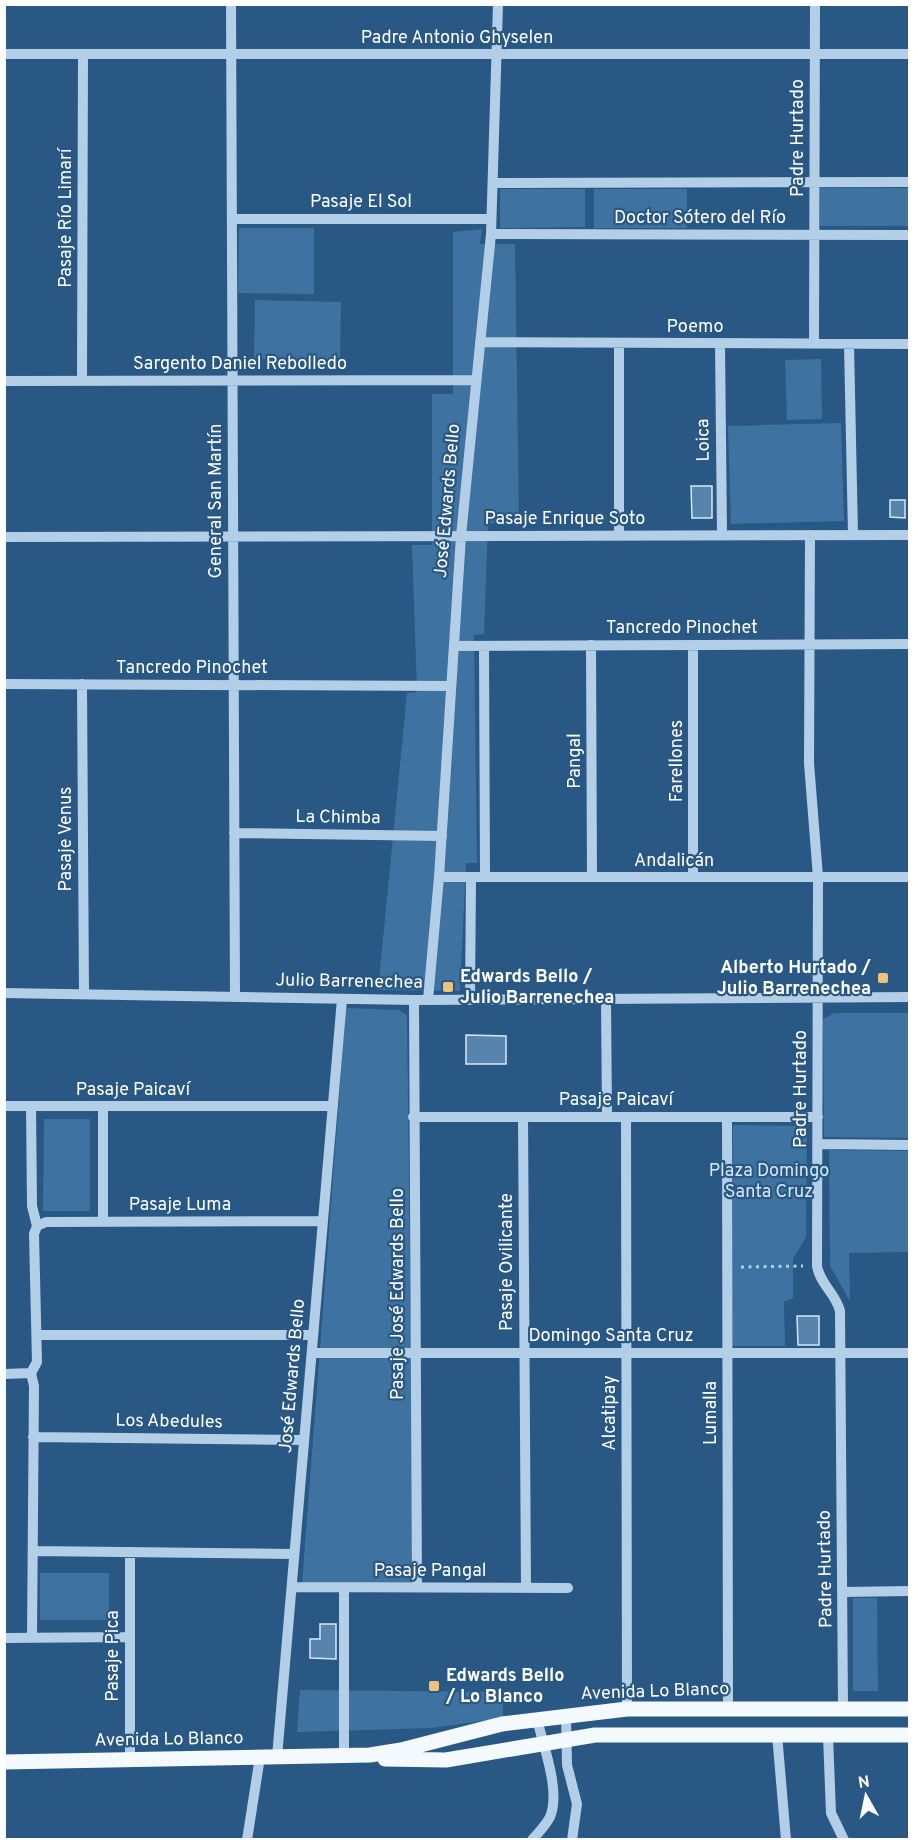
<svg xmlns="http://www.w3.org/2000/svg" width="914" height="1844" viewBox="0 0 914 1844" font-family="Overpass,sans-serif">
<style>
.green{fill:#3e72a0}
.building{fill:#5684ad;stroke:#d6e7f6;stroke-width:1.5}
.lines{fill:none;stroke-linecap:round;stroke-linejoin:round}
.path{stroke:#b3cfe7;stroke-width:3;stroke-dasharray:3 4.5;stroke-linecap:butt}
.minor{stroke:#b3cfe7;stroke-width:10}
.major{stroke:#f4f9fe;stroke-width:15}
.poi-dot{fill:#eec27a;stroke:#295884;stroke-width:2}
.labels{text-anchor:middle;dominant-baseline:central;stroke-width:4.5;stroke-linejoin:round;paint-order:stroke}
.street-label{font-size:18px;fill:#fff;stroke:#295884}
.poi-label{font-size:18px;font-weight:bold;fill:#fff;stroke:#295884;text-anchor:start}
.park-label{font-size:18px;fill:#d6e7f6;stroke:#295884}
</style>
<rect width="100%" height="100%" fill="#295884"/>
<path class="green" d="M820,188H909V226H820Z
M500,189H585V227L500,228Z
M594,189H687V228H594Z
M239,228H314V294L238,293Z
M482,229L480,244H515L519,523H488L484,634L474,635L477,863H466L460,991L378,990L407,693L417,692L412,545H432V394H453V232Z
M255,300L341,302L340,360L254,359Z
M821,359L822,419L787,420L785,360Z
M841,423L844,521L731,524L728,426Z
M346,1008L399,1010L407,1015L414,1583L302,1584Z
M834,1013H909V1138L824,1137L823,1019Z
M44,1119H90V1211H43Z
M733,1125L807,1126L806,1237L793,1259V1298L784,1302L785,1346H731Z
M829,1150L909,1151V1252L849,1253L850,1301L830,1266Z
M40,1573H109V1620H40Z
M853,1598H877L878,1691H853Z
M300,1690L503,1692V1718L432,1728L297,1732Z"/>
<path class="building" d="M691,486H712V518H692Z
M890,500H905V518L890,517Z
M466,1035L506,1036V1064H466Z
M797,1316H819V1345H798Z
M320,1624H336V1659L310,1658V1639H320Z"/>
<g class="lines">
<path class="path" d="M741,1267L803,1266"/>
<path class="minor" d="M231,4L235,996
M4,54H910
M493,183L910,182
M232,219H491
M491,234L910,235
M480,342L910,344
M619,343V536
M720,343L722,535
M814,344L815,4
M849,344L853,535
M4,381L476,380
M82,381L83,54
M810,535L809,763L818,877L817,1266C820,1284 836,1294 840,1311L843,1708
M4,537L910,535
M591,645L592,877
M693,645V877
M454,646L910,644
M484,646L485,877
M4,684L451,686
M82,684L84,993
M234,833L442,836
M439,877H910
M4,993L414,1000L910,997
M606,998L607,1117
M414,1000L417,1587
M428,1000L439,877L461,536L491,234L498,4
M470,1000L471,878
M4,1106H333
M413,1117H818
M523,1117L526,1588
M626,1117L627,1709
M727,1117L728,1709
M817,1144L910,1145
M103,1222V1106
M37,1226L46,1222L323,1221
M37,1335H313
M312,1353H910
M31,1373L37,1362L34,1234L37,1226L32,1206L31,1106
M31,1373L34,1386L32,1638
M4,1374L31,1373
M33,1437L304,1440
M33,1551L294,1554
M292,1587L568,1588
M344,1588V1756
M843,1592L910,1591
M4,1638L130,1637
M566,1714L567,1765L577,1804L572,1840
M777,1734L786,1840
M828,1736L831,1813L844,1840
M277,1757L342,999
M130,1760V1552
M247,1840L260,1757
M532,1840C538,1833 546,1825 550,1817C561,1791 543,1745 537,1719"/>
<path class="major" d="M385,1759L446,1760L595,1735H910
M4,1762L370,1755L401,1750L502,1724L627,1709H910"/>
</g>
<g class="poi-dot">
<rect x="877" y="972" width="12" height="12" rx="3"/>
<rect x="442" y="981" width="12" height="12" rx="3"/>
<rect x="428" y="1680" width="12" height="12" rx="3"/>
</g>
<g class="labels">
<g class="street-label">
<text x="457" y="38">Padre Antonio Ghyselen</text>
<text transform="translate(798 138) rotate(-90)">Padre Hurtado</text>
<text x="361" y="202">Pasaje El Sol</text>
<text transform="translate(66 218) rotate(-90)">Pasaje Río Limarí</text>
<text x="700" y="218">Doctor Sótero del Río</text>
<text x="695" y="327">Poemo</text>
<text x="240" y="364">Sargento Daniel Rebolledo</text>
<text transform="translate(704 440) rotate(-91)">Loica</text>
<text transform="translate(216 501) rotate(-90)">General San Martín</text>
<text transform="translate(448 501) rotate(-85)">José Edwards Bello</text>
<text x="565" y="519">Pasaje Enrique Soto</text>
<text x="682" y="628">Tancredo Pinochet</text>
<text x="192" y="668">Tancredo Pinochet</text>
<text transform="translate(575 761) rotate(-90)">Pangal</text>
<text transform="translate(677 761) rotate(-90)">Farellones</text>
<text transform="translate(338 818) rotate(1)">La Chimba</text>
<text transform="translate(66 839) rotate(-90)">Pasaje Venus</text>
<text x="674" y="861">Andalicán</text>
<text transform="translate(349 982) rotate(1)">Julio Barrenechea</text>
<text transform="translate(801 1089) rotate(-90)">Padre Hurtado</text>
<text x="133" y="1090">Pasaje Paicaví</text>
<text x="616" y="1100">Pasaje Paicaví</text>
<text x="180" y="1205">Pasaje Luma</text>
<text transform="translate(507 1262) rotate(-90)">Pasaje Ovilicante</text>
<text transform="translate(398 1294) rotate(-90)">Pasaje José Edwards Bello</text>
<text x="611" y="1336">Domingo Santa Cruz</text>
<text transform="translate(293 1376) rotate(-85)">José Edwards Bello</text>
<text transform="translate(610 1413) rotate(-90)">Alcatipay</text>
<text transform="translate(711 1413) rotate(-90)">Lumalla</text>
<text transform="translate(169 1422) rotate(1)">Los Abedules</text>
<text transform="translate(826 1569) rotate(-91)">Padre Hurtado</text>
<text x="430" y="1571">Pasaje Pangal</text>
<text transform="translate(113 1656) rotate(-90)">Pasaje Pica</text>
<text transform="translate(655 1692) rotate(-2)">Avenida Lo Blanco</text>
<text transform="translate(169 1740) rotate(-1)">Avenida Lo Blanco</text>
</g>
<g class="poi-label">
<text x="871" y="968" text-anchor="end">Alberto Hurtado /<tspan x="871" dy="21">Julio Barrenechea</tspan></text>
<text x="460" y="977">Edwards Bello /<tspan x="460" dy="21">Julio Barrenechea</tspan></text>
<text x="446" y="1676">Edwards Bello<tspan x="446" dy="21">/ Lo Blanco</tspan></text>
</g>
<g class="park-label">
<text x="769" y="1171">Plaza Domingo<tspan x="769" dy="21">Santa Cruz</tspan></text>
</g>
</g>
<rect width="914" height="1844" fill="none" stroke="#ffffff" stroke-width="12"/>
<g transform="translate(866 1796) rotate(351)" stroke="#295884" stroke-width="4.5" paint-order="stroke">
<path d="M0-4.5L10 22L0 15L-10 22Z" fill="#ffffff"/>
<text y="-9" font-size="16" font-weight="bold" text-anchor="middle" fill="#ffffff">N</text>
</g>
</svg>
